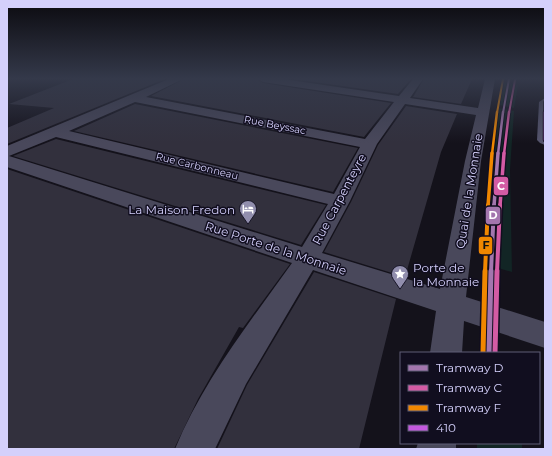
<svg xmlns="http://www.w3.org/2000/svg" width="552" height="456" viewBox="0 0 552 456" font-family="Montserrat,sans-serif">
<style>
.green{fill:#122525}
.building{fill:#32303d}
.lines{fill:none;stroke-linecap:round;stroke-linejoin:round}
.street{fill:#49485b;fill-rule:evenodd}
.secondary{fill:#55546d;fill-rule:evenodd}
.bus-1-far1-casing{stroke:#110e1f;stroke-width:3.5}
.bus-1-casing{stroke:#110e1f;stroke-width:4.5}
.bus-1-far1{stroke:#c358de;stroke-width:2}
.bus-1{stroke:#c358de;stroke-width:2.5}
.tram-1-far4-casing{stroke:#110e1f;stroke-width:3.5}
.tram-1-far3-casing{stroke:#110e1f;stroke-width:4.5}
.tram-1-far2-casing{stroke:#110e1f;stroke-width:6}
.tram-1-far1-casing{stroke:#110e1f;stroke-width:7}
.tram-1-casing{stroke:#110e1f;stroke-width:8}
.tram-2-far4-casing{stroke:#110e1f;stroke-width:3.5}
.tram-2-far3-casing{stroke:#110e1f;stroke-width:4.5}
.tram-2-far2-casing{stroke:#110e1f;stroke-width:6}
.tram-2-far1-casing{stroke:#110e1f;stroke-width:7}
.tram-2-casing{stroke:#110e1f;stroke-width:8}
.tram-3-far4-casing{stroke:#110e1f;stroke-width:3.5}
.tram-3-far3-casing{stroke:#110e1f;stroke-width:4.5}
.tram-3-far2-casing{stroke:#110e1f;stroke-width:6}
.tram-3-far1-casing{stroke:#110e1f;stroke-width:7}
.tram-3-casing{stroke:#110e1f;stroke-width:8}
.tram-1-far4{stroke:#a376ae;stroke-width:2}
.tram-1-far3{stroke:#a376ae;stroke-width:2.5}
.tram-1-far2{stroke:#a376ae;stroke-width:3.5}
.tram-1-far1{stroke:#a376ae;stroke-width:4}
.tram-1{stroke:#a376ae;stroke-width:5}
.tram-2-far4{stroke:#d35ba4;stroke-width:2}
.tram-2-far3{stroke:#d35ba4;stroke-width:2.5}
.tram-2-far2{stroke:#d35ba4;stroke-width:3.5}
.tram-2-far1{stroke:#d35ba4;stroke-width:4}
.tram-2{stroke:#d35ba4;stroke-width:5}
.tram-3-far4{stroke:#f08700;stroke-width:2}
.tram-3-far3{stroke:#f08700;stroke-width:2.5}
.tram-3-far2{stroke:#f08700;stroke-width:3.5}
.tram-3-far1{stroke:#f08700;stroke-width:4}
.tram-3{stroke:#f08700;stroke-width:5}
.labels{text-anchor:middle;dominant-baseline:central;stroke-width:3;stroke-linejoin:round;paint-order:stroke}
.far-street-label{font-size:10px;fill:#d4d0fb;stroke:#110e1f}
.street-label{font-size:12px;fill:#d4d0fb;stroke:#110e1f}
.poi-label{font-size:12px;fill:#d4d0fb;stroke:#110e1f;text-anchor:end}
.line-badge{stroke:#110e1f;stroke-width:1.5}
.badge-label{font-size:11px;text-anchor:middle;font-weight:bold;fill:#fff}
.pale-badge-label{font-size:11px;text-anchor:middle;font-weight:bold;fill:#111}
</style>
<rect width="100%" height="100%" fill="#14121b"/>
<path class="green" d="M504,83L518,85L514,108L499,105Z
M498,108L514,111L510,170L512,272L484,264L490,166Z
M477,443H522V449H477Z"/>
<path class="building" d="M73,79H165L7,144V128L54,108L9,104Z
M184,79H257L263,83L391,103L364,137L151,96Z
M293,79H411L398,94Z
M424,79H472L461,104L413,97Z
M135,104L358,148L333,192L74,131Z
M406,106L457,114L441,152L405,277L324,252L351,202L378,145Z
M56,139L326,205L301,245L13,156Z
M7,169L290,264L243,328L239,327L198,399L174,449H7Z
M314,272L396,299L359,449H217L247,385Z"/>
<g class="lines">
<path class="street" d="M169,79H183L146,97L365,139L394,102L263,82L258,79H283L399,96L413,79H423L410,98L478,108L485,79H495L481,161L466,297L545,322V348L464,321L462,353H430L436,311L313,270L246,384L215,449H175C203,381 250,322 292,263L7,167V146ZM135,102L360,147L334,194L69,131ZM405,104L476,115L465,161L440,289L322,253L350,201L377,144ZM56,137L328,204L302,247L9,156Z
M418,443H456V449H416Z"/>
<path class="secondary" d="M545,98V145L540,143L537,140L539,102Z"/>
<defs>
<path id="bus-1-far1" d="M545,102V113"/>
<path id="bus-1" d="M545,112V140"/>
</defs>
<use href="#bus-1-far1" class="bus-1-far1-casing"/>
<use href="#bus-1" class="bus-1-casing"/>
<use href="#bus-1-far1" class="bus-1-far1"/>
<use href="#bus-1" class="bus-1"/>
<defs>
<path id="tram-1-far4" d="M503,113L509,79"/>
<path id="tram-1-far3" d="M498,154L503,112"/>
<path id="tram-1-far2" d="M494,206L498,153"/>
<path id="tram-1-far1" d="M491,272L494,205"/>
<path id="tram-1" d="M489,353L491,271"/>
<path id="tram-2-far4" d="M509,113L515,80"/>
<path id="tram-2-far3" d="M504,154L509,112"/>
<path id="tram-2-far2" d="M500,206L504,153"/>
<path id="tram-2-far1" d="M497,272L500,205"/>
<path id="tram-2" d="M495,353L497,271"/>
<path id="tram-3-far4" d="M497,113L503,79"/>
<path id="tram-3-far3" d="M492,154L497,112"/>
<path id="tram-3-far2" d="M488,206L492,153"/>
<path id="tram-3-far1" d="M485,272L488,205"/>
<path id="tram-3" d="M483,353L485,271"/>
</defs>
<use href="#tram-1-far4" class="tram-1-far4-casing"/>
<use href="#tram-1-far3" class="tram-1-far3-casing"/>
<use href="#tram-1-far2" class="tram-1-far2-casing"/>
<use href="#tram-1-far1" class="tram-1-far1-casing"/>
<use href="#tram-1" class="tram-1-casing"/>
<use href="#tram-2-far4" class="tram-2-far4-casing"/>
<use href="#tram-2-far3" class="tram-2-far3-casing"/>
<use href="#tram-2-far2" class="tram-2-far2-casing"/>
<use href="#tram-2-far1" class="tram-2-far1-casing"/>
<use href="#tram-2" class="tram-2-casing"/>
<use href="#tram-3-far4" class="tram-3-far4-casing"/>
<use href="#tram-3-far3" class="tram-3-far3-casing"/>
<use href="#tram-3-far2" class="tram-3-far2-casing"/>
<use href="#tram-3-far1" class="tram-3-far1-casing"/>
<use href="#tram-3" class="tram-3-casing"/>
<use href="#tram-1-far4" class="tram-1-far4"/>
<use href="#tram-1-far3" class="tram-1-far3"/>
<use href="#tram-1-far2" class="tram-1-far2"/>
<use href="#tram-1-far1" class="tram-1-far1"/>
<use href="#tram-1" class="tram-1"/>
<use href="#tram-2-far4" class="tram-2-far4"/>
<use href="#tram-2-far3" class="tram-2-far3"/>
<use href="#tram-2-far2" class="tram-2-far2"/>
<use href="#tram-2-far1" class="tram-2-far1"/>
<use href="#tram-2" class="tram-2"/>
<use href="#tram-3-far4" class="tram-3-far4"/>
<use href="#tram-3-far3" class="tram-3-far3"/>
<use href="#tram-3-far2" class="tram-3-far2"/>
<use href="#tram-3-far1" class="tram-3-far1"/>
<use href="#tram-3" class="tram-3"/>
</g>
<linearGradient id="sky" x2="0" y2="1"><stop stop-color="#0b0a0f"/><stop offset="0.55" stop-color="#34394a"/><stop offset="1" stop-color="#34394a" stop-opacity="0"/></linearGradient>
<rect width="552" height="143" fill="url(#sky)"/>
<defs>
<symbol id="hotel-pin" viewBox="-11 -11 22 30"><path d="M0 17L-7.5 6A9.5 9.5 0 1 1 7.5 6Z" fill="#918ead" stroke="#110e1f"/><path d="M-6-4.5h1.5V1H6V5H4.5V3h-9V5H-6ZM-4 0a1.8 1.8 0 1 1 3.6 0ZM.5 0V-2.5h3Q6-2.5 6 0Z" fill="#fff"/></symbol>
<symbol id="sight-pin" viewBox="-11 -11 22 30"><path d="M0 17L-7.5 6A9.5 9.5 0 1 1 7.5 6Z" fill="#918ead" stroke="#110e1f"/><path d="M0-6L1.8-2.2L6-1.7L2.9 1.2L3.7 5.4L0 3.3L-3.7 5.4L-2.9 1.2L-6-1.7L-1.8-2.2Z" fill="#fff"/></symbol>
</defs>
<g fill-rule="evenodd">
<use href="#hotel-pin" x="238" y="199" width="20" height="27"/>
<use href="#sight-pin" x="390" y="264" width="20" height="27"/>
</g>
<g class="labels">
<g class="far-street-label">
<text transform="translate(275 125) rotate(11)">Rue Beyssac</text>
<text transform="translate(197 166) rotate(14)">Rue Carbonneau</text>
</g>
<g class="street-label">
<text transform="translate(469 191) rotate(-81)">Quai de la Monnaie</text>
<text transform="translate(339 199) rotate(-62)">Rue Carpenteyre</text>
<text transform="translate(276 248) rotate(18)">Rue Porte de la Monnaie</text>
</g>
<g class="poi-label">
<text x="235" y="209">La Maison Fredon</text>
<text x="413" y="267" text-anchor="start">Porte de<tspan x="413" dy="14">la Monnaie</tspan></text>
</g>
</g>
<g class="line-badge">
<rect x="493" y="176" width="16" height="20" rx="4" fill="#d35ba4"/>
<rect x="485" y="206" width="16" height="19" rx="4" fill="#a376ae"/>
<rect x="478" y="236" width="15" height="19" rx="4" fill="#f08700"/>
</g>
<g class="badge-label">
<text x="501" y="190">C</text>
<text x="493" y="219">D</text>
</g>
<g class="pale-badge-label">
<text x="486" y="249">F</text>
</g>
<rect width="552" height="456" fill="none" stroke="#d4d0fb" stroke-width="16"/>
<rect x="400" y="352" width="140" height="92" fill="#110e1f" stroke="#5f5c77"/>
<rect x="408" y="365" width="20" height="6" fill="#a376ae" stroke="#5f5c77"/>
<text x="436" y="372" font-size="12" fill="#d4d0fb">Tramway D</text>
<rect x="408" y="385" width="20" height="6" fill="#d35ba4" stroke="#5f5c77"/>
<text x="436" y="392" font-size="12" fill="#d4d0fb">Tramway C</text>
<rect x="408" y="405" width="20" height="6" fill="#f08700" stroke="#5f5c77"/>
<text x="436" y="412" font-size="12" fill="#d4d0fb">Tramway F</text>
<rect x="408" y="425" width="20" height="6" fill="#c358de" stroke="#5f5c77"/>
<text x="436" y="432" font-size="12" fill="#d4d0fb">410</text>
</svg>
